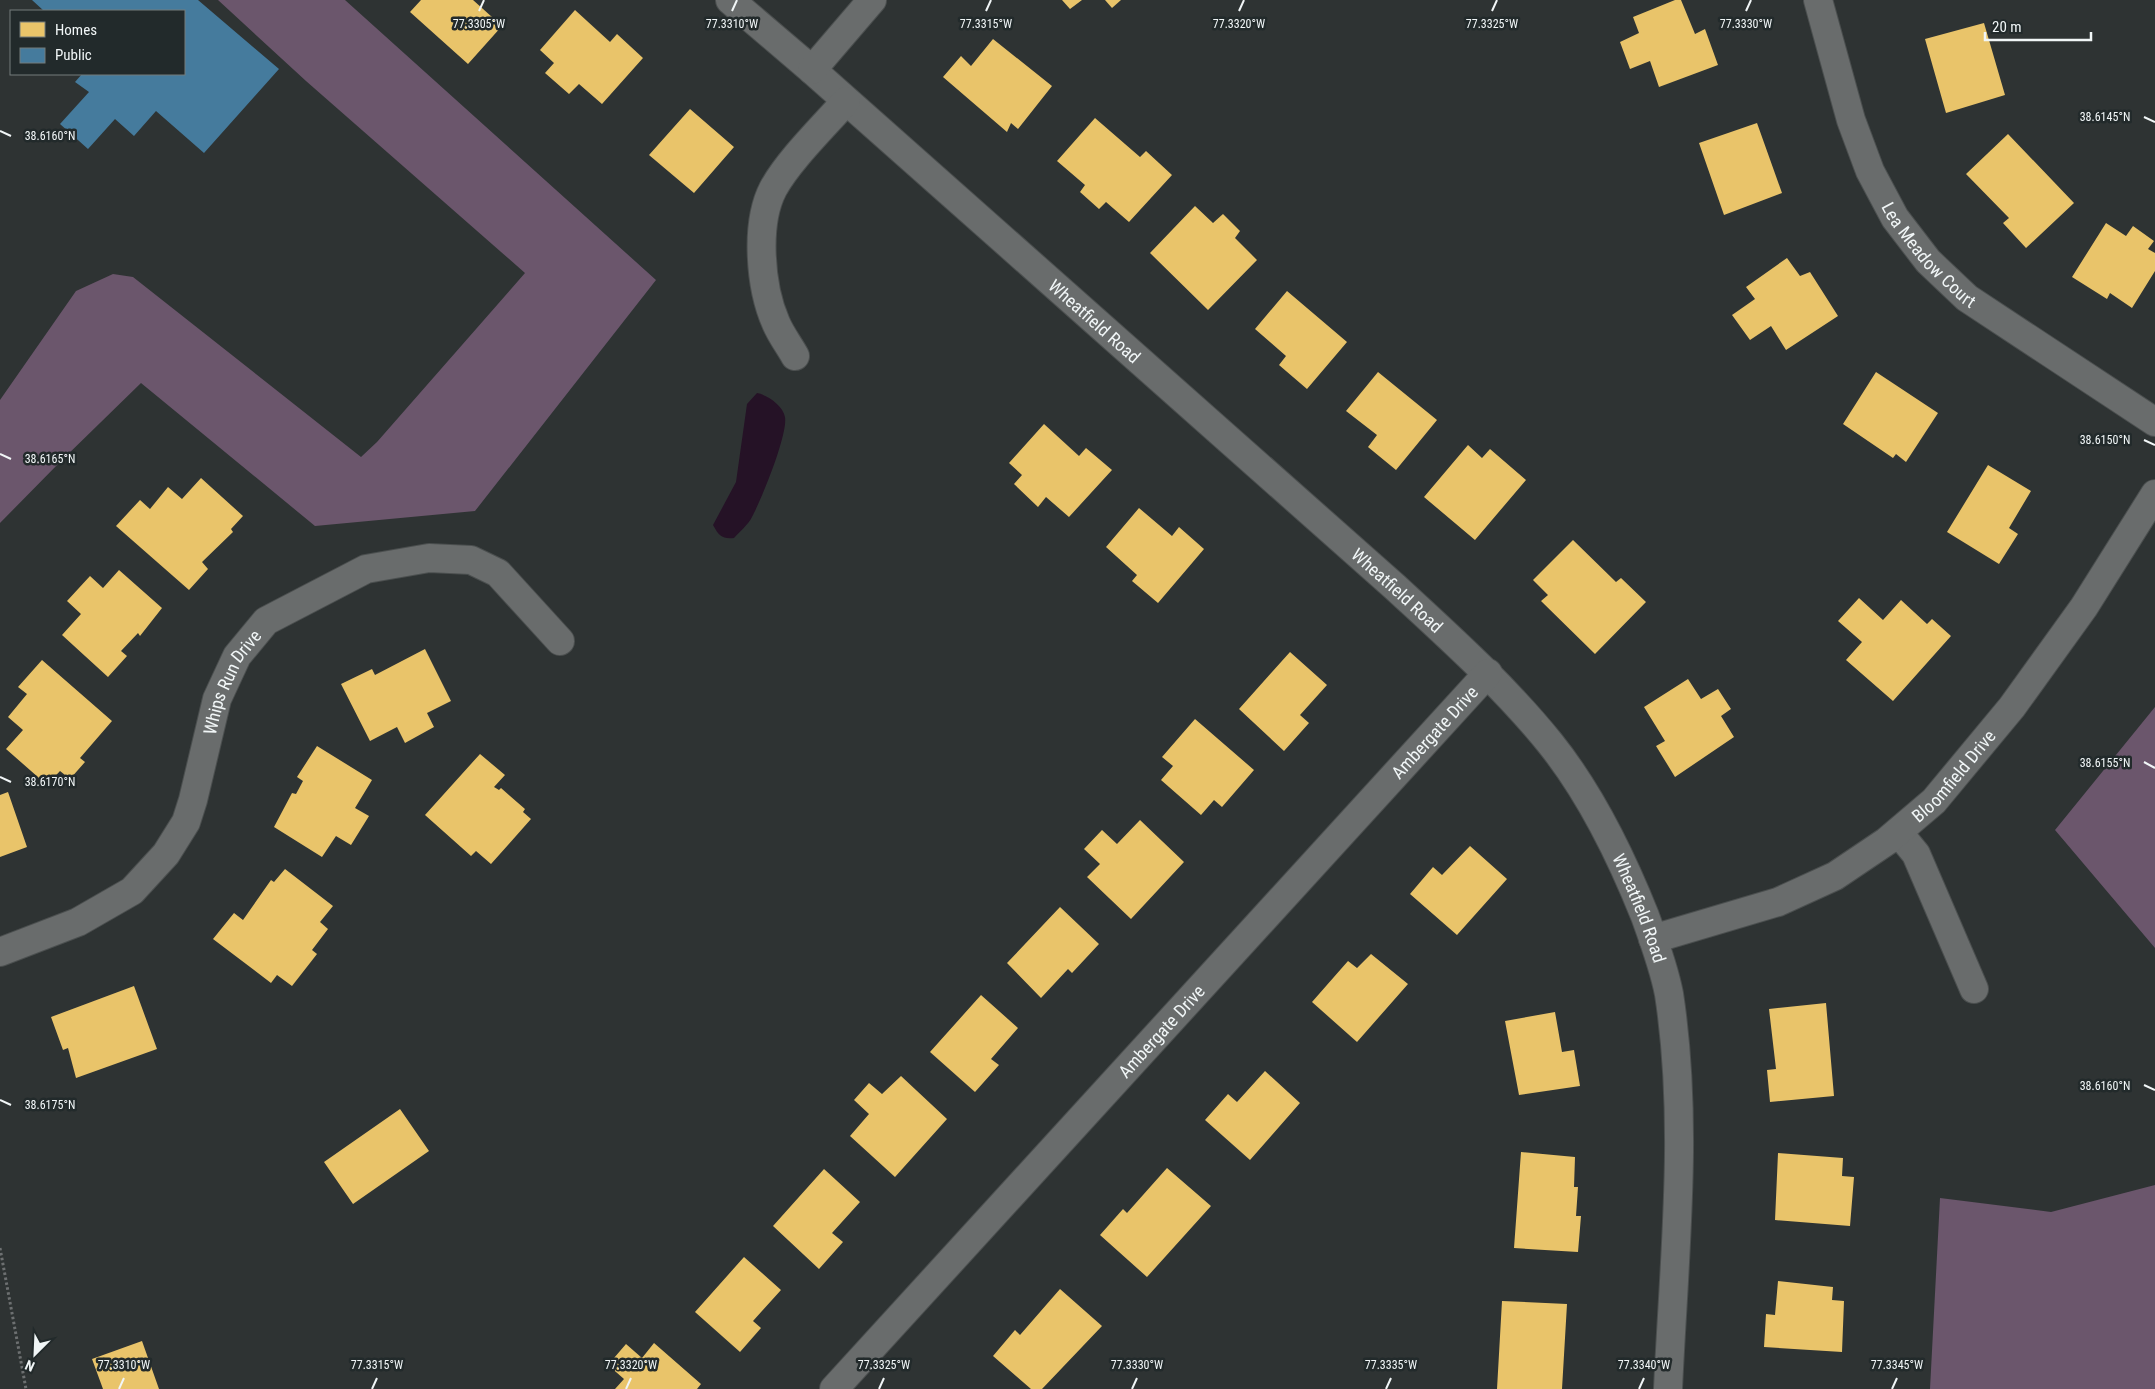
<svg xmlns="http://www.w3.org/2000/svg" width="2155" height="1389" viewBox="0 0 2155 1389" font-family="'Roboto Condensed',sans-serif">
<style>
.forest{fill:#6b566c}
.water{fill:#251226}
.homes{fill:#e9c46a}
.public{fill:#457b9d}
.lines{fill:none;stroke-linecap:round;stroke-linejoin:round}
.minor-casing{stroke:#4b4f4f;stroke-width:30}
.path{stroke:#6d7071;stroke-width:3;stroke-dasharray:2.5 2.5;stroke-linecap:butt}
.minor{stroke:#696c6c;stroke-width:28}
.ticks{fill:none;stroke:#f1f6f7;stroke-width:2}
.labels{text-anchor:middle;dominant-baseline:central;stroke-width:5;stroke-linejoin:round;paint-order:stroke}
.street-label{font-size:18px;fill:#f1f6f7;stroke:#222a2b}
.ticks-label{font-size:12px;text-anchor:middle;fill:#f1f6f7;stroke:#222a2b;stroke-width:5;stroke-linejoin:round;paint-order:stroke}
</style>
<rect width="100%" height="100%" fill="#2e3333"/>
<path class="forest" d="M218,0H345L656,280L475,511L315,526L141,383L60,462L0,523V400L76,291L113,274L133,277L361,457L377,442L525,273L306,81Z
M2155,707V948L2055,830Z
M2155,1185V1389H1930L1940,1198L2051,1212Z"/>
<path class="water" d="M757,393C768,395 783,406 785,417C788,435 761,500 752,517C748,525 740,531 734,538C722,539 719,536 713,525L736,482L747,404Z"/>
<path class="homes" d="M421,0H473L502,26L468,64L410,12Z
M1062,0H1082L1070,9Z
M1105,0H1121L1112,8Z
M1675,0H1681L1695,34L1705,29L1718,65L1659,87L1650,61L1630,69L1620,42L1639,33L1633,17Z
M575,10L610,42L617,34L643,58L602,104L579,84L569,94L545,73L554,63L540,50Z
M1984,23L2005,95L1946,113L1925,39Z
M993,39L1052,86L1018,129L1011,123L1007,132L943,77L961,56L971,66Z
M690,109L734,147L694,193L649,155Z
M1095,118L1140,157L1146,151L1172,175L1129,222L1106,202L1099,209L1080,192L1085,185L1057,161Z
M1757,123L1782,193L1724,215L1699,143Z
M2008,134L2074,203L2026,248L2003,223L2009,218L1966,174Z
M1195,206L1213,223L1223,214L1240,231L1235,238L1257,260L1208,310L1150,253Z
M2106,223L2126,236L2133,226L2154,241L2148,249L2155,253V271L2132,308L2110,293L2107,299L2072,277Z
M1787,258L1800,276L1810,272L1838,316L1786,350L1771,326L1750,340L1732,315L1755,299L1746,287Z
M1287,291L1347,342L1307,389L1279,365L1286,356L1255,329Z
M1378,372L1437,420L1396,470L1368,447L1377,435L1346,411Z
M1876,372L1938,413L1906,462L1896,454L1893,458L1843,424Z
M1044,424L1079,456L1086,448L1112,470L1069,517L1046,497L1038,507L1014,484L1022,475L1009,463Z
M1468,445L1482,458L1490,449L1526,480L1475,540L1424,497Z
M1988,465L2031,491L2009,528L2018,534L1999,564L1947,532Z
M201,478L243,516L231,529L233,532L202,562L208,569L189,590L116,526L140,500L150,509L168,487L182,499Z
M1139,508L1172,536L1179,527L1204,549L1158,603L1132,581L1137,575L1106,547Z
M1573,540L1616,582L1621,578L1646,602L1595,654L1541,601L1548,595L1533,580Z
M119,570L162,608L140,636L138,633L121,651L127,656L108,677L62,635L81,614L67,601L90,576L103,588Z
M1859,598L1883,620L1901,600L1927,624L1932,619L1951,636L1893,701L1846,660L1862,642L1838,621Z
M425,649L451,701L427,713L434,727L405,743L397,727L370,741L341,684L372,669L375,675Z
M1290,652L1327,685L1300,715L1309,723L1284,751L1239,709Z
M42,660L112,721L80,758L85,762L70,779L60,771L47,785L6,749L23,730L8,717L27,694L18,687Z
M1688,679L1701,699L1718,689L1731,709L1721,716L1734,737L1675,777L1656,746L1665,741L1644,707Z
M1195,719L1254,770L1222,807L1214,800L1201,815L1161,780L1173,766L1162,757Z
M317,746L372,780L355,808L369,816L351,845L336,836L322,857L274,827L292,793L296,794L303,781L297,777Z
M480,754L505,775L494,787L499,790L501,788L525,809L523,812L531,819L491,864L476,851L471,856L425,815Z
M8,792L27,847L0,857V795Z
M1140,820L1184,862L1131,919L1087,877L1100,864L1084,849L1102,830L1117,844Z
M1470,846L1507,879L1457,935L1410,894L1433,867L1442,875Z
M285,869L333,906L320,922L328,929L312,950L317,954L292,986L277,975L271,983L213,939L234,913L243,920L271,880L274,882Z
M1060,907L1099,944L1072,973L1068,969L1041,998L1007,963Z
M1371,954L1408,984L1357,1042L1312,1002L1348,961L1357,968Z
M134,986L157,1049L76,1078L68,1048L63,1050L51,1017Z
M981,995L1018,1028L991,1059L999,1065L975,1092L930,1052Z
M1826,1003L1834,1096L1770,1102L1767,1070L1776,1069L1769,1009Z
M1555,1012L1562,1052L1574,1050L1580,1086L1519,1095L1505,1021Z
M1265,1071L1300,1103L1250,1160L1205,1120L1228,1094L1237,1102Z
M901,1076L947,1119L895,1177L850,1136L869,1114L854,1100L869,1083L882,1094Z
M400,1109L429,1151L353,1204L324,1162Z
M1521,1152L1575,1157L1574,1187H1578L1576,1216H1581L1578,1252L1514,1248Z
M1778,1153L1843,1158L1842,1176L1854,1177L1850,1226L1775,1220Z
M1167,1168L1211,1206L1147,1277L1100,1235L1123,1209L1127,1213Z
M824,1169L860,1202L832,1233L843,1242L819,1269L773,1226Z
M744,1257L781,1290L753,1321L761,1328L740,1352L695,1312Z
M1778,1281L1833,1287L1832,1300L1844,1301L1842,1352L1764,1347L1766,1314L1775,1315Z
M1060,1289L1102,1326L1042,1389H1031L993,1356L1015,1330L1020,1335Z
M1502,1301L1567,1304L1562,1389H1497Z
M142,1341L159,1389H103L92,1359Z
M654,1343L701,1384L697,1389H615L624,1379L608,1365L626,1344L642,1358Z"/>
<path class="public" d="M32,0H198L279,69L204,153L156,111L134,136L115,119L88,149L60,124L89,92L75,82L82,74H184V11H44Z"/>
<g class="lines">
<defs>
<g id="minor">
<path id="s1" d="M730,0L812,70L1395,587C1449,637 1504,686 1550,743C1591,794 1621,856 1645,916C1654,941 1664,968 1669,994C1689,1124 1674,1258 1668,1389"/>
<path id="s2" d="M1818,0L1851,120L1870,171L1895,218L1928,261L1967,298L2155,422"/>
<path d="M812,70L872,0"/>
<path d="M795,356C789,345 781,335 776,323C760,287 755,224 773,189C788,161 824,126 846,101"/>
<path d="M1898,832L1916,854L1974,989"/>
<path id="s3" d="M1653,939L1778,902L1835,876L1887,841L1934,801L2012,707L2084,607L2155,494"/>
<path id="s4" d="M0,952L78,922L132,891L166,854L186,822L193,800L217,699L237,656L266,621L366,569L429,558L471,560L498,573L560,641"/>
<path id="s5" d="M834,1389L1488,673"/>
</g>
</defs>
<use href="#minor" class="minor-casing"/>
<path class="path" d="M0,1248L26,1389"/>
<use href="#minor" class="minor"/>
</g>
<path class="ticks" d="M479,11L484,0M732,11L737,0M986,11L991,0M1239,11L1244,0M1492,11L1497,0M1746,11L1751,0M2144,117L2155,122M0,131L11,136M2144,440L2155,445M0,454L11,459M2144,762L2155,768M0,777L11,782M2144,1085L2155,1090M0,1100L11,1105M119,1389L124,1378M372,1389L377,1378M626,1389L631,1378M879,1389L884,1378M1132,1389L1137,1378M1386,1389L1391,1378M1639,1389L1644,1378M1892,1389L1897,1378"/>
<g class="labels">
<g class="street-label">
<text stroke="none"><textPath href="#s2" startOffset="282">Lea Meadow Court</textPath></text>
<text stroke="none"><textPath href="#s1" startOffset="486">Wheatfield Road</textPath></text>
<text stroke="none"><textPath href="#s1" startOffset="891">Wheatfield Road</textPath></text>
<text stroke="none"><textPath href="#s4" startOffset="382">Whips Run Drive</textPath></text>
<text stroke="none"><textPath href="#s5" startOffset="890">Ambergate Drive</textPath></text>
<text stroke="none"><textPath href="#s3" startOffset="349">Bloomfield Drive</textPath></text>
<text stroke="none"><textPath href="#s1" startOffset="1296">Wheatfield Road</textPath></text>
<text stroke="none"><textPath href="#s5" startOffset="485">Ambergate Drive</textPath></text>
</g>
</g>
<g class="ticks-label">
<text x="479" y="28">77.3305°W</text>
<text x="732" y="28">77.3310°W</text>
<text x="986" y="28">77.3315°W</text>
<text x="1239" y="28">77.3320°W</text>
<text x="1492" y="28">77.3325°W</text>
<text x="1746" y="28">77.3330°W</text>
<text x="2105" y="121">38.6145°N</text>
<text x="50" y="140">38.6160°N</text>
<text x="2105" y="444">38.6150°N</text>
<text x="50" y="463">38.6165°N</text>
<text x="2105" y="767">38.6155°N</text>
<text x="50" y="786">38.6170°N</text>
<text x="2105" y="1090">38.6160°N</text>
<text x="50" y="1109">38.6175°N</text>
<text x="124" y="1369">77.3310°W</text>
<text x="377" y="1369">77.3315°W</text>
<text x="631" y="1369">77.3320°W</text>
<text x="884" y="1369">77.3325°W</text>
<text x="1137" y="1369">77.3330°W</text>
<text x="1391" y="1369">77.3335°W</text>
<text x="1644" y="1369">77.3340°W</text>
<text x="1897" y="1369">77.3345°W</text>
</g>
<rect x="10" y="10" width="175" height="65" fill="#222a2b" stroke="#757c7d"/>
<rect x="20" y="22" width="25" height="15" fill="#e9c46a" stroke="#757c7d"/>
<text x="55" y="35" font-size="15" fill="#f1f6f7">Homes</text>
<rect x="20" y="48" width="25" height="15" fill="#457b9d" stroke="#757c7d"/>
<text x="55" y="60" font-size="15" fill="#f1f6f7">Public</text>
<g transform="translate(35 1354) rotate(204)" stroke="#222a2b" stroke-width="4" paint-order="stroke">
<path d="M0-4L9 19L0 12L-9 19Z" fill="#f1f6f7"/>
<text y="-8" font-size="14" font-weight="bold" text-anchor="middle" fill="#f1f6f7">N</text>
</g>
<path d="M1985 32v8h106v-8" fill="none" stroke="#f1f6f7" stroke-width="2.5"/>
<text x="1992" y="32" font-size="15" fill="#f1f6f7" stroke="#222a2b" stroke-width="4" paint-order="stroke">20 m</text>
</svg>
